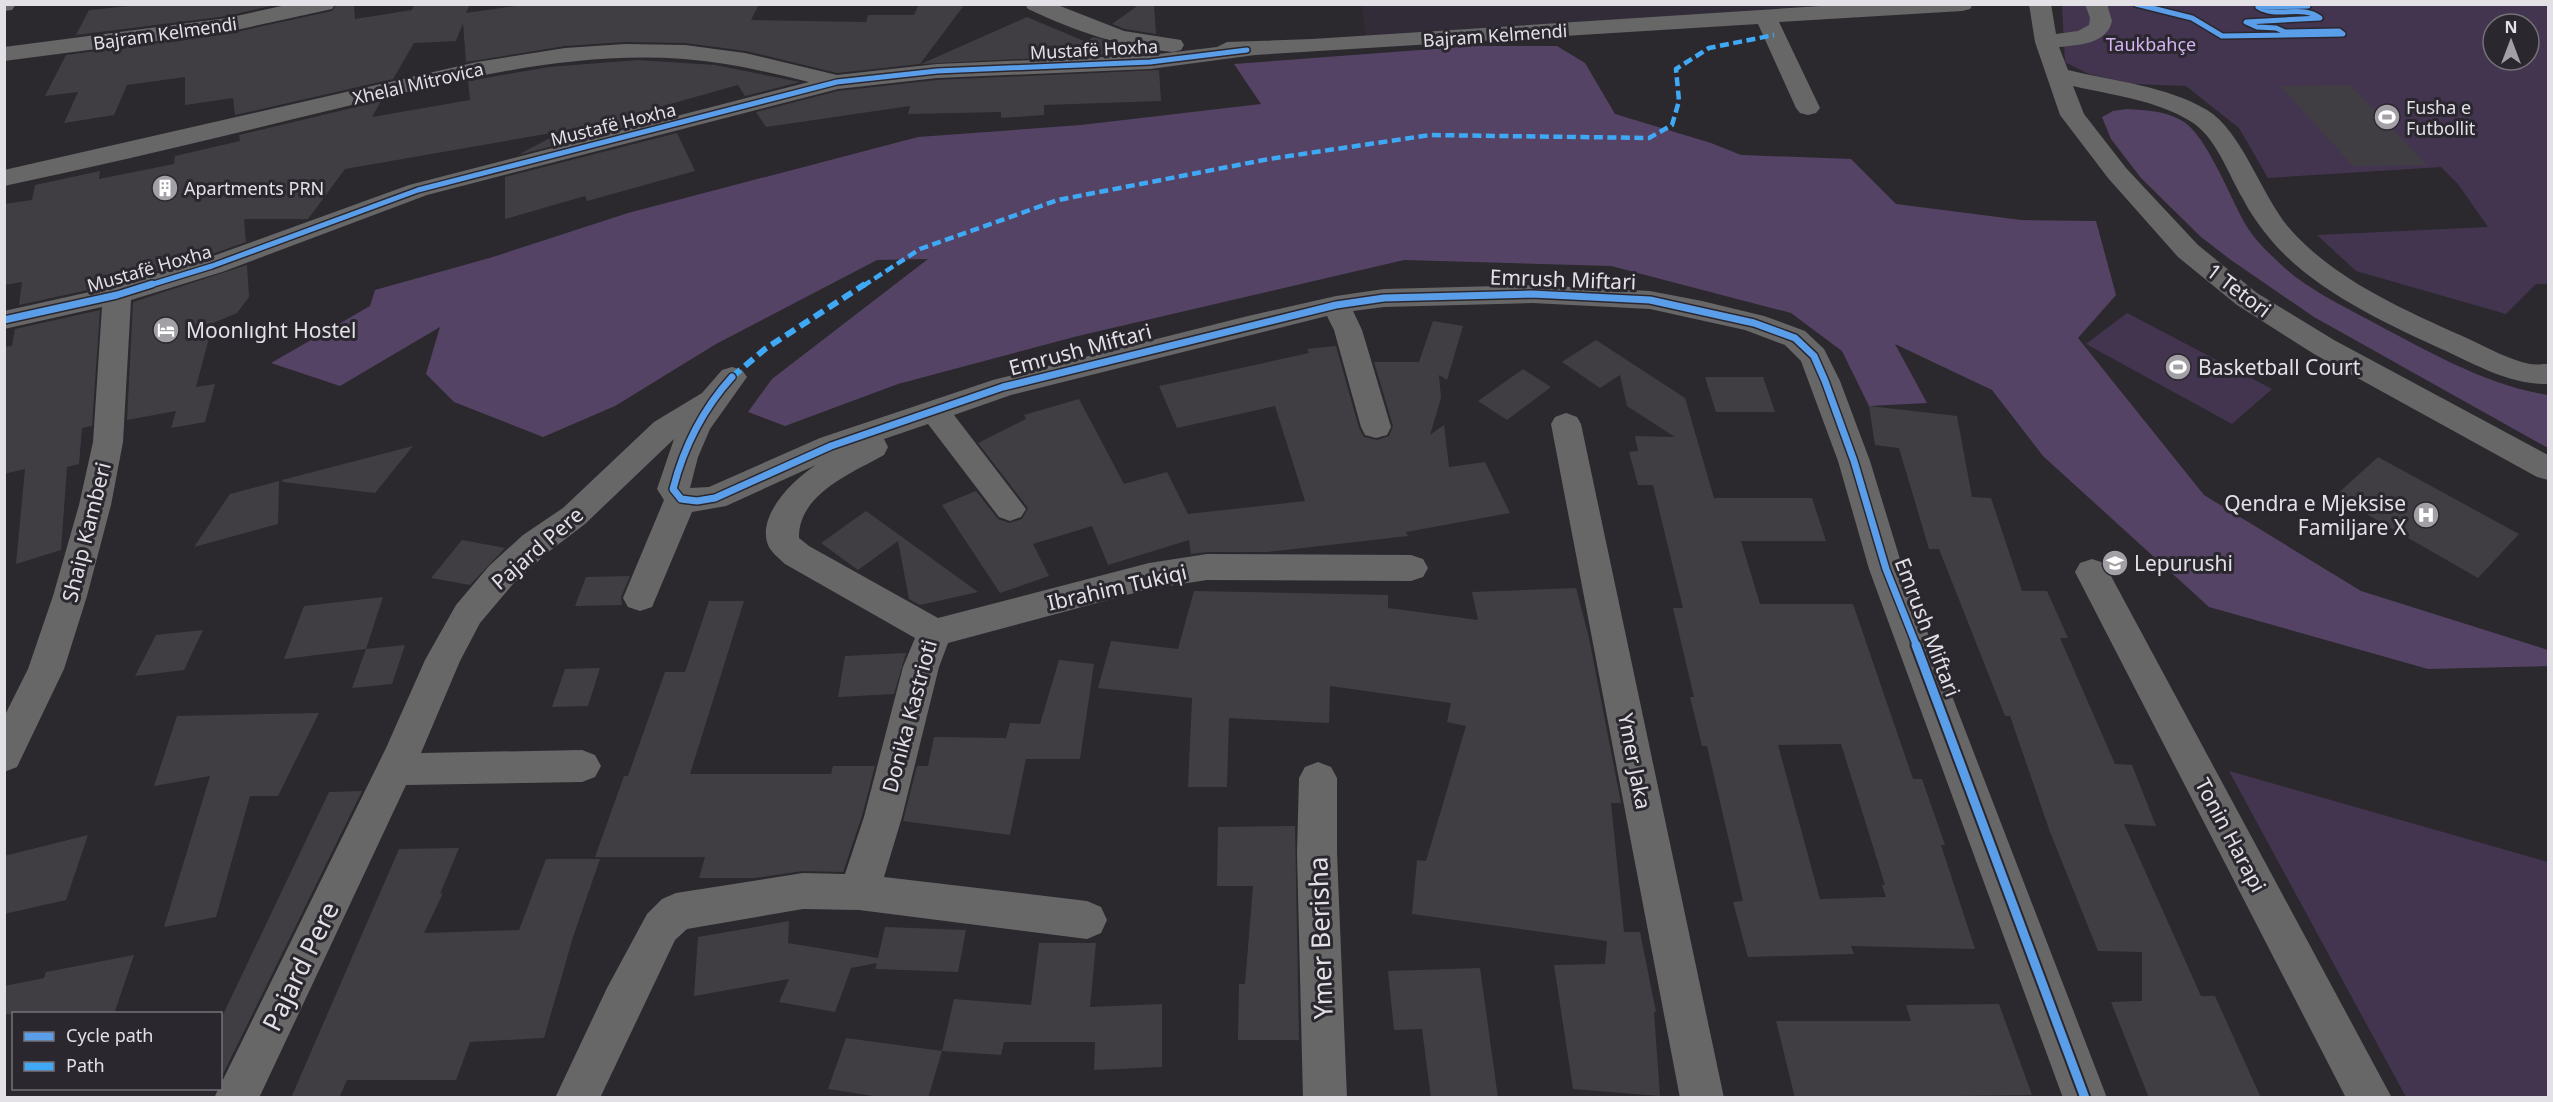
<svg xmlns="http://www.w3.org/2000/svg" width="2553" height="1102" viewBox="0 0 2553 1102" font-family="'Noto Sans',sans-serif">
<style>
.built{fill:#322c38}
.green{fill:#433550;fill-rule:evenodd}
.forest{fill:#554365}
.building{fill:#413e43;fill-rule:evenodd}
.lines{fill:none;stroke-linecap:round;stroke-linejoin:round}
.minor{fill:#676768;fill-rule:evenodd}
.quiet-far1{stroke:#3fa9f5;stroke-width:4.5;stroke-dasharray:9 4.5;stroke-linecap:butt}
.quiet{stroke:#3fa9f5;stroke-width:6;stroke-dasharray:11 6;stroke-linecap:butt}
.cycleway-far2-casing{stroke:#2b272f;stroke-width:8}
.cycleway-far1-casing{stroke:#2b272f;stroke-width:10}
.cycleway-casing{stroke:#2b272f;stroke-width:13}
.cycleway-far2{stroke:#5a9eea;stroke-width:5}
.cycleway-far1{stroke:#5a9eea;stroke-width:7}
.cycleway{stroke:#5a9eea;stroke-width:9}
.labels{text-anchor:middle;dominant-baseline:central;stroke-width:6;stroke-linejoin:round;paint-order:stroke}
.far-street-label{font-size:18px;fill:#e3e0e6;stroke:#2b272f}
.far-park-label{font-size:18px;fill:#d5b3f5;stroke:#2b272f}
.far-poi-label{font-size:18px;fill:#e3e0e6;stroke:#2b272f;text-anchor:start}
.street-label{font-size:21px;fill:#e3e0e6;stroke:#2b272f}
.poi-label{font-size:21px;fill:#e3e0e6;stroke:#2b272f;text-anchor:start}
.near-street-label{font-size:26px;fill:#e3e0e6;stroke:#2b272f}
</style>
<rect width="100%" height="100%" fill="#2b292d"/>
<path class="built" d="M1361,4L1835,5L1367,39Z"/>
<path class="green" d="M2062,5H2548V284H2536L2506,314L2356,271L2317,235L2488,227L2458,184L2441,167L2268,178L2239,128L2186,86L2134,84L2089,74L2065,62ZM2493,24H2529V60H2493Z
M2127,313L2272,389L2232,424L2086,344Z
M2229,771L2548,862V1097H2406Z"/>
<path class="forest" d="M1473,46H1557L1585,63L1615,114L1711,143L1741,155L1851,159L1896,204L2021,220L2096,221L2116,295L2078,338L2204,495L2361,591L2548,650V666L2428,669L2209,607L2043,456L1992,390L1895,344L1927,403L1869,406L1842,351L1791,313L1611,266L1404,260L1078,336L898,384L785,426L748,412L772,379L928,259L877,260L716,344L615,406L543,437L454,402L426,374L440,327L340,386L271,363L370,306L375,290L493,257L628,213L918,137L1081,125L1261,104L1234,64Z
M2127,109C2147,110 2167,111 2184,122C2208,138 2231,200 2247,227C2257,243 2273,257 2287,270C2309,289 2339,304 2365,318C2422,348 2484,385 2548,395V448L2314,317L2231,260L2201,237L2141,178L2111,139L2102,117L2113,111Z"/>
<path class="building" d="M151,4H278L227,16L76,35L89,10Z
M337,4H354L355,19L412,10L414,5L425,4H470L466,13L530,4H759L751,20L866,22L868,15H914L919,4H965L920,64L837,73L746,51L685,43L625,42L565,46L466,62L463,23L456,41L414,43L393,79L235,115L233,98L185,105V77L127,85L114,115L64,123L78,92L45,96L66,55L227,34L332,11Z
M1140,4H1154L1156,34L1125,29L1112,24Z
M1027,17L1086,42L1093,37L1155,52L921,64Z
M638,60L715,65L800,82L745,96L738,85L663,106L668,116L518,155L563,131L345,169L308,219H244L246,242L201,258L111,285L19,305L22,282L4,285V204L32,200L35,185L100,171L99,179L174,164L175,156L240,141L239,135L381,101L372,117L470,100L468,81L549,67Z
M1159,70L1161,101L1044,105V115L1001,118V112L908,114L910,106L766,127L756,112L838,91L937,80Z
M2350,85L2427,165L2353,166L2280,86Z
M677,133L695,171L587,201L585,196L505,219V177Z
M247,265L249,297L237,313L213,323L196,387L215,384L205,422L171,428L176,411L127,420L133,302Z
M100,310L92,426L82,428L79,464L67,467L61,550L16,564L25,469L4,474V347L12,346L15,329Z
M1433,321L1463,326L1447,380L1439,375L1441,398L1430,435L1444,425L1449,467L1485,462L1510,513L1406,532L1408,536L1267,552H1207L1191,554L1189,540L1108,565L1092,526L1033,544L1049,576L1000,593L942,505L976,491L998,519L1009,523L1022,519L1028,508L978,443L1026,419L1024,415L1079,399L1124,484L1167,472L1188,514L1305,501L1275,406L1177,428L1159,386L1309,353L1307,349L1336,346L1359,428L1364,437L1377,440L1389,436L1393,426L1374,362H1419Z
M1596,340L1685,398L1714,498H1812L1826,541H1741L1760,604H1853L1913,779H1922L1945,845H1941L1975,949L1851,946L1854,954L1748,957L1733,902L1743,901L1707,746H1702L1690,697H1694L1673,608H1683L1653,485H1638L1629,452L1638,451L1635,436L1675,437L1627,406L1620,375L1600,388L1562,362ZM1841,744L1885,885H1882L1886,897L1820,899L1778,745Z
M1523,369L1551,387L1507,420L1478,401Z
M1705,377H1763L1775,412H1716Z
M1869,406L1957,416L1972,497L1991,498L2022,591H2047L2068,638H2060L2115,764L2132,765L2156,826L2124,824L2201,996H2215L2261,1098H2149L2111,1002L2142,1001V952L2098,951L2050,832L2010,716H2005L1939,549H1929L1899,448L1875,445Z
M413,446L375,493L283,482L282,480Z
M2378,457L2519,534L2478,578L2335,496Z
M279,481L278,524L194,547L230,494Z
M866,511L902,537L978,592L920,605L909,599L898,541L858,570L821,543Z
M462,540L505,548L470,585L431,578Z
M630,576L621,597L622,605L575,606L586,577Z
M1576,588L1589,638L1621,803H1611L1624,932H1640L1656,1012H1654L1660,1096L1573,1089L1554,965L1605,964L1607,941L1412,914L1417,860L1426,861L1466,726L1447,722L1451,703L1330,686L1329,723L1229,718L1227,787H1188L1192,698L1098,688L1111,641L1178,649L1194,591L1388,595V608L1478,620L1472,592Z
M383,597L366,649L284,659L304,606Z
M709,601H744L690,774H831L833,766H875L862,816L843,872L803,871L755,878H699L705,857H595L624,776H628L665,672H685Z
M203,630L184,670L135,676L156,635Z
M405,645L392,684L352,688L366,649Z
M906,653L894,694L838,697L845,656Z
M1059,660L1094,664L1080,759H1026L1010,835L903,821L917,766H928L934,737L1006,738L1010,723L1040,724Z
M600,668L588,706L552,707L565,669Z
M319,713L278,796H250L216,917L164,927L210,776L154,786L177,716Z
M362,791L220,1080V1021L329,792Z
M1295,826L1299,1040H1238L1239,984H1245L1253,886H1217L1218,827Z
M88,835L66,900L4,914V856Z
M459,848L440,894L443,893L424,933L519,930L546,859H600L573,937L544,1038L470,1042L456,1080H347L339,1098H291L399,849Z
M789,921L788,943L878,958L885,927L966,930L958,972L875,969L877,963L851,968L835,1012L779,1002L789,979L694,996L698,937Z
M1039,943H1096L1090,1007L1162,1004V1067L1094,1070L1095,1042H1004L1001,1055L942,1051L954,999L1031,1005Z
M134,955L114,1014H4V986L44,978L46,972Z
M1480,968L1498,1098H1431L1422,1029L1394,1030L1388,971Z
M1999,1004L2032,1095L1795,1098L1776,1021H1911L1906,1005Z
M846,1038L942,1051L928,1098H887L828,1089Z"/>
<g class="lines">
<path class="minor" d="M4,4H16L12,10L4,11Z
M291,4H335L332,9L227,32L4,61V47L227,18Z
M1025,4H1055L1124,31L1181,40L1184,45L1181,50L1173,52C1121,47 1075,31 1028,9Z
M1852,4H1973L1970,9L1962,11L1779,22L1820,108L1816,113L1808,115L1800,113L1796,108L1758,24L1255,55L1150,69L937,78L838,89L427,195L222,272L131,300L123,442L111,505L87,596L64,669L17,767L4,772V717L28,669L53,596L79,505L93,442L102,307L4,329V311L112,287L202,260L409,185L809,82C768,72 726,62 684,59C562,50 444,84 327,111C220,137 113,163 4,186V170L477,62L565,48L625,44L685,45L745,53L837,75L937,64L1150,55L1217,47L1227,42L1312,39Z
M2029,4H2051L2056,34L2078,31L2089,25L2090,18L2085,4H2107L2112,21C2107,44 2079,45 2059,47L2068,70C2113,81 2167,86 2207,110C2242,131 2262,197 2290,229C2337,282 2409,312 2471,340C2490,349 2510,360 2530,364C2536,365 2543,364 2548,364V384C2512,385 2478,366 2446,351C2387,324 2314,291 2271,240C2261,228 2250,213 2243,199C2228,174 2216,136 2190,121C2156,100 2112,95 2073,86L2084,114L2126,168L2198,245L2257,293L2334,340L2548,455V480L2537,477L2314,354L2237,305L2178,257L2108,178L2060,115L2035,42Z
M1532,285L1650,291L1702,301L1764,316L1805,331L1824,349L1840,381L1870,461L1903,569L2107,1098H2063L1869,569L1838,461L1801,361L1785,345L1745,330L1650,309L1532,303L1384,307L1353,311L1362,330L1391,427L1387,435L1376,438L1365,435L1361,427L1334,330L1327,316L1011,395L954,415L1026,509L1021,517L1010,521L999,517L928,424L884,439L888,447L884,455C852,473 798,494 799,538L809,546L938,618L1149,563L1207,554L1411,555L1423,559L1428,568L1423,577L1411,581L1207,580L1149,589L948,643L939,667L902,817L884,877L1087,901L1101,907L1107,920L1101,933L1087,939L859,910L803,909L687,929L675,940L600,1098H555L607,988L647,914L662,899L676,893L803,873L845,874L864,817L903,667L915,638L785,564C779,558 769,551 767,542C759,513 794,479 816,465L726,506L692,512L652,607L640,611L628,607L623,598L664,500L657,489L674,439L585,524L547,553L513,584L480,623L460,661L421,753L582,750L595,755L601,766L595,777L582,782L406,785L259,1098H214L386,748L425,660L456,605L489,566L523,535L563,508L654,422L702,393L722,370L732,367L742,370L747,377L710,429L698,457L690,488L709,487L820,438L993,380L1248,316L1336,296L1384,289Z
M1566,413L1577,417L1581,424L1724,1098H1680L1551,424L1555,417Z
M2092,559L2104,563L2392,1098H2346L2075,572L2080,563Z
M1318,762L1331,767L1337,778V853L1347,1098H1303L1297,853L1299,778L1305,767Z"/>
<path class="quiet-far1" d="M863,286L920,249L1058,200L1269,159L1430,135L1649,138L1672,125L1679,101L1676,69L1709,48L1774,35"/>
<path class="quiet" d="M732,377L765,349L865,284"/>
<defs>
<path id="cycleway-far2" d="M2136,4L2192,18L2222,36L2343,34L2339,31L2285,32L2276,28L2257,27L2246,22L2320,18C2302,4 2277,19 2258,7L2308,6
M147,286L212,266L418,190L837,82L937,71L1150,62L1247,50"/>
<path id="cycleway-far1" d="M4,320L117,295L152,284
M732,377C702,410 684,446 673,489L681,499L697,501L715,498L831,446L1003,387L1336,305L1384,298L1532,294L1650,300L1754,323L1795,338L1814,356L1825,381L1854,461L1886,569L1917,647"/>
<path id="cycleway" d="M1916,645L2085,1098"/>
</defs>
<use href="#cycleway-far2" class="cycleway-far2-casing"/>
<use href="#cycleway-far1" class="cycleway-far1-casing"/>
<use href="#cycleway" class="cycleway-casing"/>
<use href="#cycleway-far2" class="cycleway-far2"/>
<use href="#cycleway-far1" class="cycleway-far1"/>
<use href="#cycleway" class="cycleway"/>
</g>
<defs>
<symbol id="stadium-disc" viewBox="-11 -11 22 22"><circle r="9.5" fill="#a3a0a5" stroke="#2b272f"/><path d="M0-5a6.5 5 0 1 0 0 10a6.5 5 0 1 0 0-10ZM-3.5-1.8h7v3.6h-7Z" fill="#fff"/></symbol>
<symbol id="building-disc" viewBox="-11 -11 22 22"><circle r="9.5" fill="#a3a0a5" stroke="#2b272f"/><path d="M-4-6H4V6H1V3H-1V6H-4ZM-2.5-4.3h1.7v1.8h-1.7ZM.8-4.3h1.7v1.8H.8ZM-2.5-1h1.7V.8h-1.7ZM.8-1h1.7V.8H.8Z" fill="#fff"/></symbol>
<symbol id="hotel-disc" viewBox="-11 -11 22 22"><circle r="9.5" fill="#a3a0a5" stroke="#2b272f"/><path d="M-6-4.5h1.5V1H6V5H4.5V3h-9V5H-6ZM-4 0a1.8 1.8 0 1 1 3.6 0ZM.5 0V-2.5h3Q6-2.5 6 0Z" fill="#fff"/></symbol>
<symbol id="hospital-disc" viewBox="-11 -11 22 22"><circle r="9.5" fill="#a3a0a5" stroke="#2b272f"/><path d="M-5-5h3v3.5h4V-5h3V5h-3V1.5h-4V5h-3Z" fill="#fff"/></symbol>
<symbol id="school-disc" viewBox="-11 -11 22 22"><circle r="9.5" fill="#a3a0a5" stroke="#2b272f"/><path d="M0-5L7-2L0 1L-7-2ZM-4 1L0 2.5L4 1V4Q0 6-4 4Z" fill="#fff"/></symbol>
</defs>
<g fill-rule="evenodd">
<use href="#stadium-disc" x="2372" y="102" width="30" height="30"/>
<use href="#building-disc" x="150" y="173" width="30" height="30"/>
<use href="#hotel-disc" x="151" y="315" width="30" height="30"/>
<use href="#stadium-disc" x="2163" y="352" width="30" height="30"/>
<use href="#hospital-disc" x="2411" y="500" width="30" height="30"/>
<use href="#school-disc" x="2100" y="548" width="30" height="30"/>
</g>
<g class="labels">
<g class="far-street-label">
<text transform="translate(165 33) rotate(-8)">Bajram Kelmendi</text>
<text transform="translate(1495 35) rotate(-4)">Bajram Kelmendi</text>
<text transform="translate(1094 49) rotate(-3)">Mustafë Hoxha</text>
<text transform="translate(418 83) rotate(-13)">Xhelal Mitrovica</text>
<text transform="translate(613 124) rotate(-14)">Mustafë Hoxha</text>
<text transform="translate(149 268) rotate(-16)">Mustafë Hoxha</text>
</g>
<g class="far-park-label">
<text x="2151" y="44">Taukbahçe</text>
</g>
<g class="far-poi-label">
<text x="2406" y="107">Fusha e<tspan x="2406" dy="21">Futbollit</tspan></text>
<text x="184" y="188">Apartments PRN</text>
</g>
<g class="street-label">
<text transform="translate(1563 279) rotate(2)">Emrush Miftari</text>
<text transform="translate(2239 290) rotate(37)">1 Tetori</text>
<text transform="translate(1080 349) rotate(-15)">Emrush Miftari</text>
<text transform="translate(86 532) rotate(-76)">Shaip Kamberi</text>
<text transform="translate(537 548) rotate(-41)">Pajard Pere</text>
<text transform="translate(1117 587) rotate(-13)">Ibrahim Tukiqi</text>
<text transform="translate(1928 627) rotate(69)">Emrush Miftari</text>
<text transform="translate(909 716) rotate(-75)">Donika Kastrioti</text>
<text transform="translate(1635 761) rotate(79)">Ymer Jaka</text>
<text transform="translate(2231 835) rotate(62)">Tonin Harapi</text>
</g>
<g class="poi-label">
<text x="186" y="330">Moonlıght Hostel</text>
<text x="2198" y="367">Basketball Court</text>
<text x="2406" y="503" text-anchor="end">Qendra e Mjeksise<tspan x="2406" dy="24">Familjare X</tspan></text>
<text x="2134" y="563">Lepurushi</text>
</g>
<g class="near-street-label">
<text transform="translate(1320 938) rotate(-92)">Ymer Berisha</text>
<text transform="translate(300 966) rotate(-64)">Pajard Pere</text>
</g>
</g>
<rect width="2553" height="1102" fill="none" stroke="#e3e0e6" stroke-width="12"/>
<rect x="12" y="1012" width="210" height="78" fill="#2b272f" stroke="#757178" stroke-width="1.5"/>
<rect x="24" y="1032" width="30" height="9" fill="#5a9eea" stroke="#757178" stroke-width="1.5"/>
<text x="66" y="1042" font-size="18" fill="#e3e0e6">Cycle path</text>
<rect x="24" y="1062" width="30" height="9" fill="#3fa9f5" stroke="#757178" stroke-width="1.5"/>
<text x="66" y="1072" font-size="18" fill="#e3e0e6">Path</text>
<g transform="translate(2511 42)"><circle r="28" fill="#2b272f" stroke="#757178" stroke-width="1.5"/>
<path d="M0-4.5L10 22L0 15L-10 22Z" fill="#a3a0a5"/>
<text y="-9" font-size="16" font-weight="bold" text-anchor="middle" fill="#e3e0e6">N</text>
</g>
</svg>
